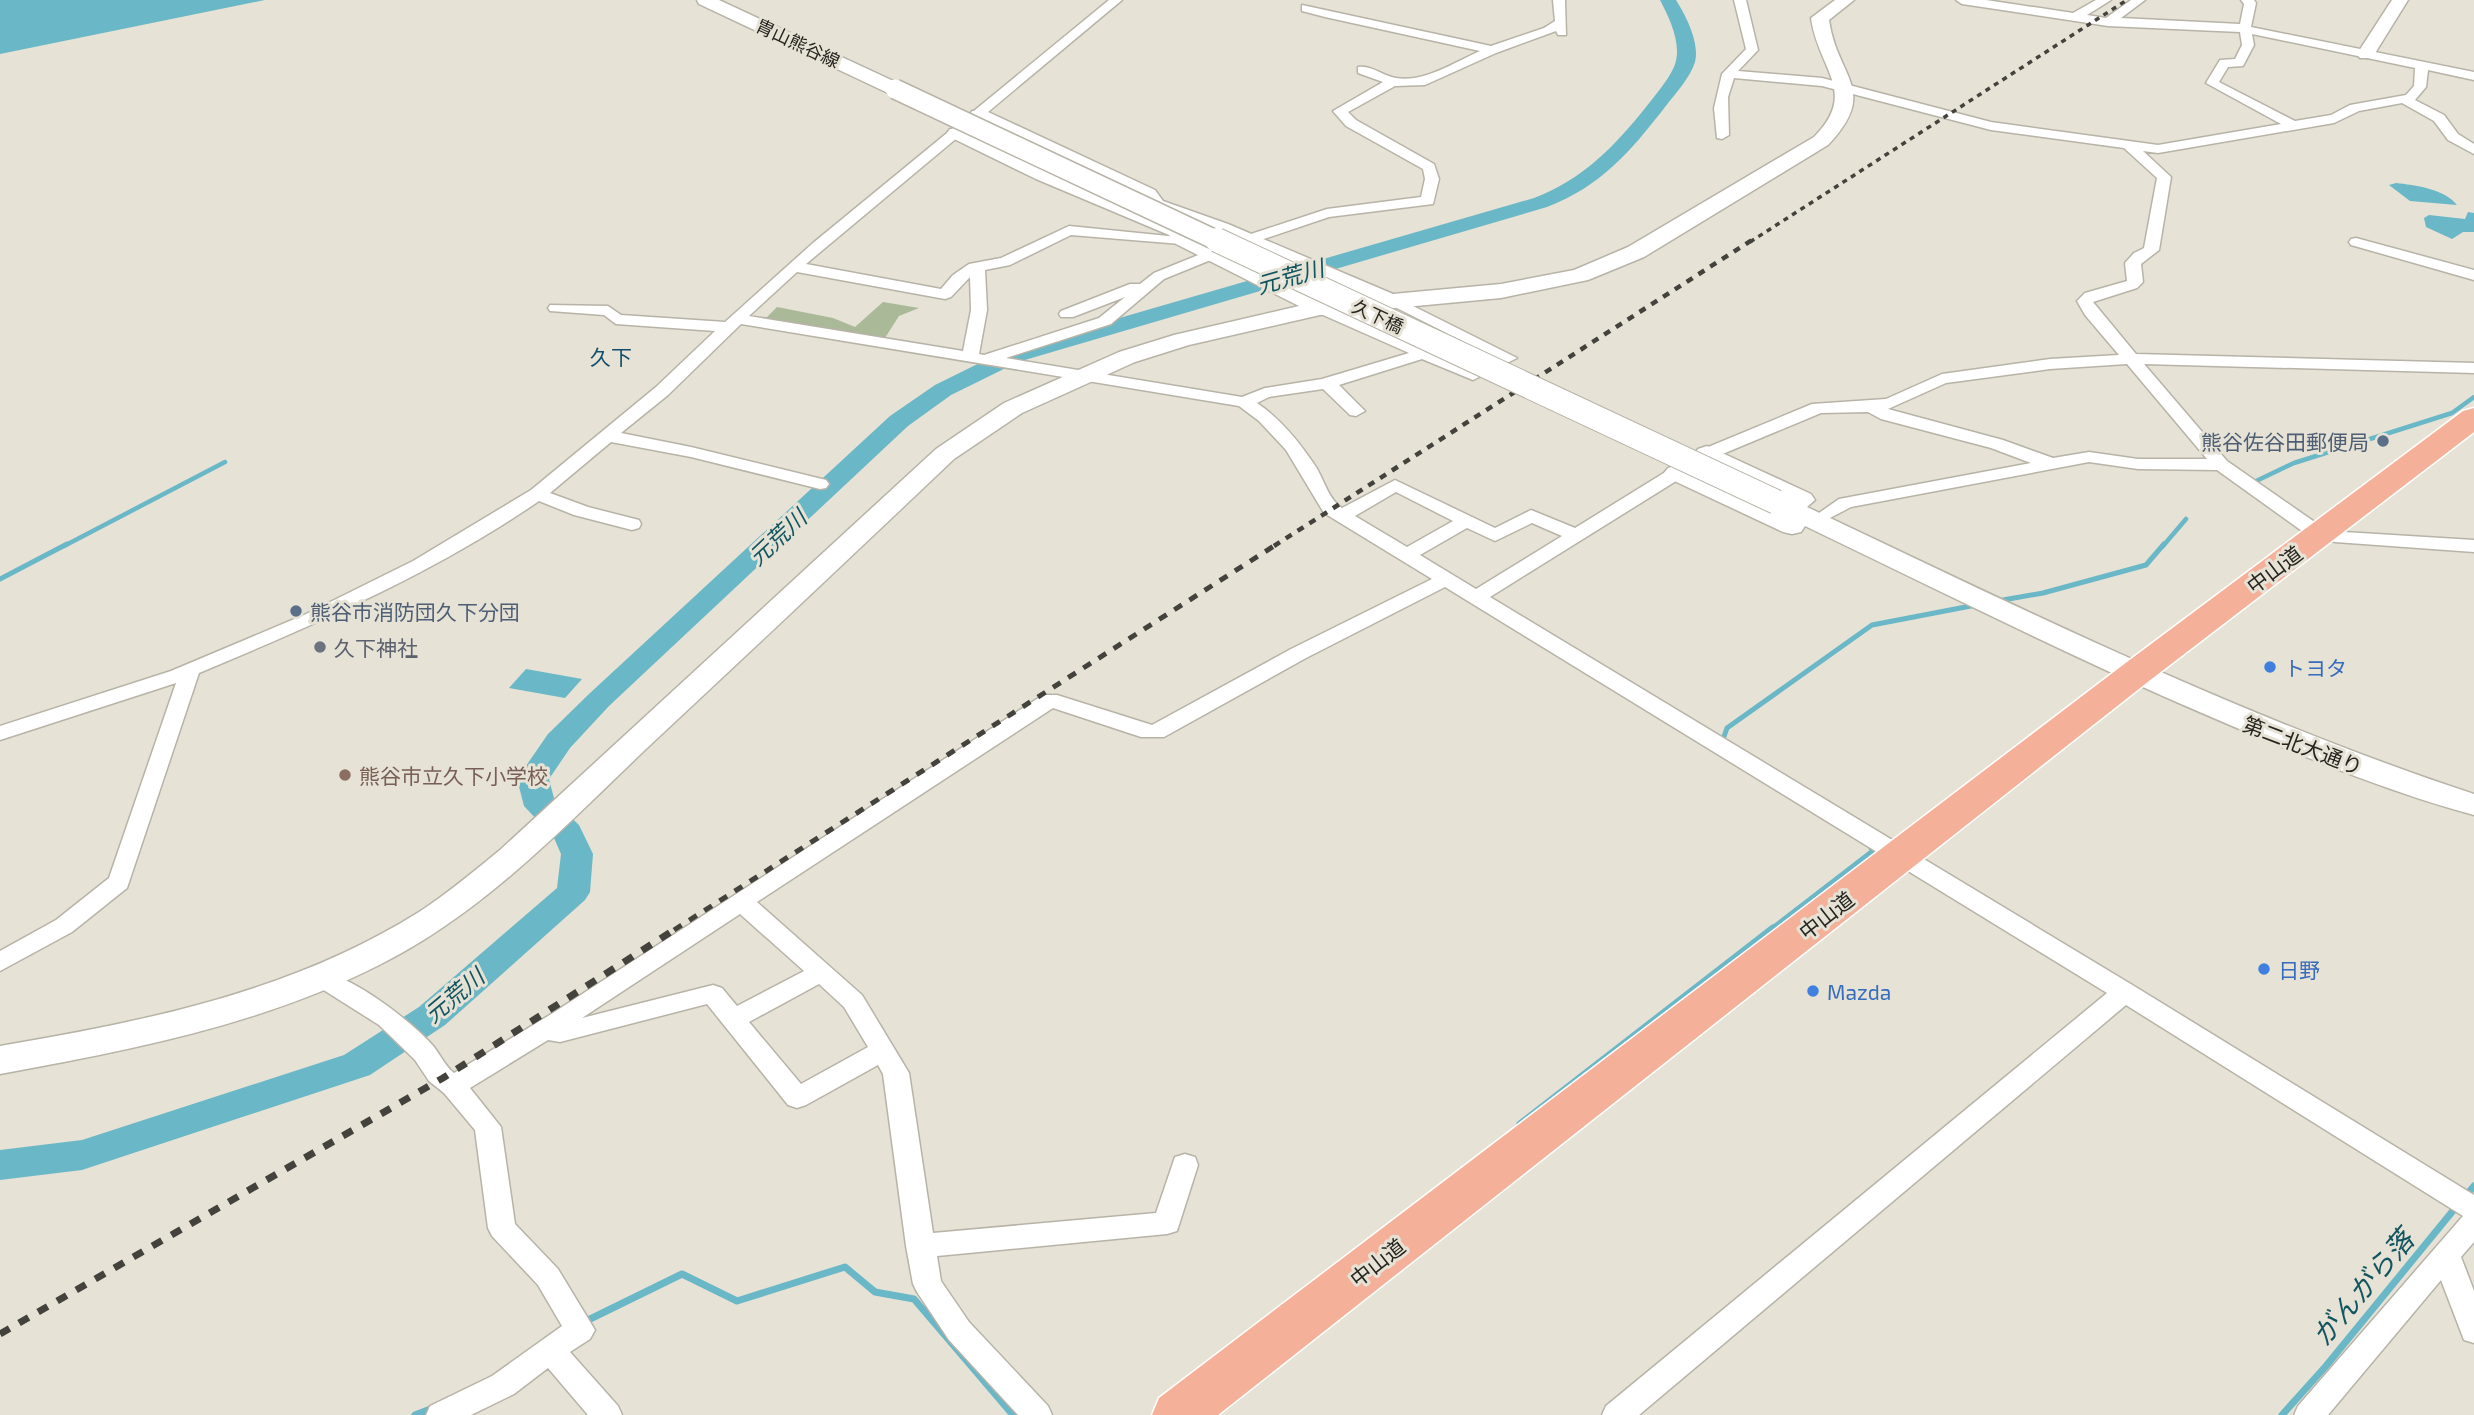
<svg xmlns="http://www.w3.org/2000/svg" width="2474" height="1415" viewBox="0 0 2474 1415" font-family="'Exo 2','Noto Sans JP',sans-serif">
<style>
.green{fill:#aab998}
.water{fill:#6ab7c7}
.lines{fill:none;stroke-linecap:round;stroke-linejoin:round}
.stream-far2{stroke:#6ab7c7;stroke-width:4.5}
.stream-far1{stroke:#6ab7c7;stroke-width:5}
.stream{stroke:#6ab7c7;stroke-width:7}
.river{fill:#6ab7c7;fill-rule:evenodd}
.street-casing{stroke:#b7b3a7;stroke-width:3}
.secondary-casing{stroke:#b7b3a7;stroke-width:3}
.highway-casing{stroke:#fff;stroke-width:3}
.street{fill:#fff;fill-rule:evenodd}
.secondary{fill:#fff;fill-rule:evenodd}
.highway{fill:#f5b09a;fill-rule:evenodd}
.rail-far3{stroke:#44423c;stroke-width:3.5;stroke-dasharray:5 5;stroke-linecap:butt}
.rail-far2{stroke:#44423c;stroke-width:4.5;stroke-dasharray:7 7;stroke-linecap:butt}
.rail-far1{stroke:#44423c;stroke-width:5;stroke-dasharray:9 9;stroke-linecap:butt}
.rail{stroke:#44423c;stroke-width:7;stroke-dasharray:11 11;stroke-linecap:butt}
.secondary-bridge-far1-casing{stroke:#b7b3a7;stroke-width:22;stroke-linecap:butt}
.secondary-bridge-casing{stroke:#b7b3a7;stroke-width:26;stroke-linecap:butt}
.secondary-bridge-far1{stroke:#fff;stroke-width:19}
.secondary-bridge{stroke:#fff;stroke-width:24}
.service-dot{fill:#5c6f8a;stroke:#e6e2d5;stroke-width:2.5}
.worship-dot{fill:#6b7280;stroke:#e6e2d5;stroke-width:2.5}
.shop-dot{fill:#3f7fe0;stroke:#e6e2d5;stroke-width:2.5}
.education-dot{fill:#8d6e63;stroke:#e6e2d5;stroke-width:2.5}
.labels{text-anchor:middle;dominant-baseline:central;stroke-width:6;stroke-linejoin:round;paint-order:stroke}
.far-street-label{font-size:18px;fill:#26241f;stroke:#e6e2d5}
.far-quarter-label{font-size:21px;fill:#124c6d;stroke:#e6e2d5}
.service-label{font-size:21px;fill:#4e5e75;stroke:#e6e2d5;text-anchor:end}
.street-label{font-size:21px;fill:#26241f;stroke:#e6e2d5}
.worship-label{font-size:21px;fill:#5b616d;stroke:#e6e2d5;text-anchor:start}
.shop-label{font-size:21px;fill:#366cbe;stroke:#e6e2d5;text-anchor:start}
.education-label{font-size:21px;fill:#785e54;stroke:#e6e2d5;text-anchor:start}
.water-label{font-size:23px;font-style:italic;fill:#115561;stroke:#e6e2d5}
.near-water-label{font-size:28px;font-style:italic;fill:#115561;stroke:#e6e2d5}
</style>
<rect width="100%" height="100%" fill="#e6e2d5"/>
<path class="green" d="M883,302L919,308L899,316L883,341L762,322L777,307L833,318L855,327Z"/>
<path class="water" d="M0,0H265L0,54Z
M2396,183C2414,185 2445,189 2457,205L2410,201L2389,185Z
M2468,212L2474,213V232H2463L2452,239L2426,227L2424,218L2429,215L2465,219Z
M526,669L582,679L565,698L509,688Z"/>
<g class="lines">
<path class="stream-far2" d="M2252,483L2294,463L2452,413L2474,397
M64,546L225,462
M2163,546L2186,519"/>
<path class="stream-far1" d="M0,579L67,544
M2003,600L2043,593L2146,565L2164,544
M1721,745L1727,728L1872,625L1976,605
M1770,930L1874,850L1871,848"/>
<path class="stream" d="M1520,1124L1773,928
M2465,1197L2474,1186
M584,1322L682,1274L737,1301L845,1267L875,1292L914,1299L1013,1415
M415,1415L433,1408
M2282,1415L2326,1366L2456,1207"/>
<path class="river" d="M1660,0H1676C1686,16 1700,43 1695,62C1690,78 1675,94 1665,107C1631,151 1600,187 1547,207L1018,362L951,395L908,426L609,706L570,748L549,779L555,802L579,825L593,854L590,892L585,900L445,1025L370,1075L82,1170L0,1180V1150L82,1140L344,1055L419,1007L557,888L561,854L554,838L524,806L517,779L548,734L589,694L890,416L935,385L1002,352L1534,198C1582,180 1614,147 1646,107C1656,94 1667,82 1674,67C1683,46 1670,19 1660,0Z"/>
<defs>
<path id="street" d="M1109,0H1122L806,264L941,289L953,275L969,264L1001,258L1069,226L1188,238L1195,242L1193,245L1071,235L1010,265L985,270L987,310L979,354L984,355L1099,318L1125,297L1073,317H1061L1059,314L1061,311L1130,284H1140L1154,273L1213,249L1221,254L1218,257L1164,279L1111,324L1006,358L1242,397L1265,388L1322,379L1409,353L1314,311L1312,308L1314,305L1320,303L1473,369L1496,358L1381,300L1383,297H1395L1517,358L1473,380L1422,359L1339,385L1365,411L1356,416L1350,415L1323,389L1269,397L1257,403C1281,419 1300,443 1316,467C1324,480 1329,500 1342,508L1395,480L1495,528L1531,510L1575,528L1701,450L1812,404L1886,399L1942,374L2050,359L2119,355L2085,315L2077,301L2085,293L2127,281L2125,263L2134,253L2144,248L2157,178L2124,148L1991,130L1822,86L1734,78L1728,97L1729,135L1722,139L1717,138L1714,108L1722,74L1746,49L1734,0H1746L1758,50L1738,71L1822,78L1991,122L2158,145L2281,124L2206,83L2220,60L2235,59L2242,45L2240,32L2108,26L1962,4L1956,0H1986L2073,13L2096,0H2111L2087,15L2106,18L2131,0H2145L2121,18L2240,24L2244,4L2241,0H2254L2256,3L2251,27L2474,72V80L2428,70L2426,87L2415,100L2444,115L2458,134L2474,144V154L2448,140L2434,121L2402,103L2359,111L2334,123L2158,153L2143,151L2171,177L2159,250L2141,264L2143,282L2137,288L2093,302L2136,354L2474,363V373L2144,364L2227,461L2316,523L2344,532L2474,540V552L2335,542L2302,531L2217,470L2138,469L2089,462L1851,507L1828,519L1819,513L1839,499L2031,463L1991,448L1881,419L1868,412L1821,413L1713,458L1490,597L2134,986L2474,1195V1242L2461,1257L2474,1291V1343L2464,1340L2441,1280L2328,1415H2294L2298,1406L2463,1216L2126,1005L1639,1415H1602L1606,1406L2107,993L1445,587L1306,658L1164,737H1141L1053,708L757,902L862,995L909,1073L933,1233L1156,1213L1175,1157L1185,1154L1195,1157L1198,1165L1177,1231L1167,1234L937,1256L941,1281L969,1322L1048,1406L1052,1415H1018L949,1340L917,1292L913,1284L906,1246L883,1074L878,1065L806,1105L797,1108L788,1105L707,1004L560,1042L548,1040L470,1088L501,1127L515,1224L558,1269L595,1330L590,1339L570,1352L618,1406L622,1415H588L548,1368L514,1394L471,1415H426L430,1406L492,1376L562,1326L538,1285L492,1236L488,1228L475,1130L444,1093L429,1081L415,1060L379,1025L322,989L310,985L307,979L310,973C340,964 415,1024 434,1047C441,1056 445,1066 454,1073L553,1013L1043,695H1057L1152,725L1291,649L1432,579L1324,513L1286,450L1259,421L1239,406L741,324L668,395L621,433L691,447L826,480L829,484L826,488L820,489L691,457L611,442L550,493L588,507L639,520L641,524L639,528L632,530L574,515L539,501C434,573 316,624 199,673L127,888L72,932L0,971V951L56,920L109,878L176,683L0,740V726L171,671L304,615L413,561L531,490L656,387L715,331L616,324L604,315L550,311L548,308L550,305L608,306L621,315L725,322L813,243ZM2252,34L2415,68L2414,86L2406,95L2350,105L2331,115L2295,121L2219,82L2228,67L2243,66L2254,45ZM797,272L945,299L951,297L970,277L971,310L963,351L749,316ZM2127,364L2207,459H2138L2089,452L2053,458L2003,440L1888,409L1946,383L2050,369ZM1396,492L1453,521L1407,547L1355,516ZM1532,523L1562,536L1476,589L1420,555L1467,528L1495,541ZM740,914L804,971L737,1006L722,988L713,985L582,1018ZM819,984L844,1007L868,1047L801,1084L749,1022Z
M1553,0H1565L1566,35H1558L1556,31L1496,53L1425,85L1395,86L1348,112L1356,120L1434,164L1439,179L1433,204L1329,217L1252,243H1242L1240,240L1242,237L1327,209L1421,197L1425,179L1423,169L1346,126L1333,111L1383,82L1358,73V67C1372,65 1383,76 1396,78C1424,83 1455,62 1480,51L1325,17L1302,11V5L1491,46L1544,28L1555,21Z
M2356,238L2474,270V280L2351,245L2349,242L2351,239Z"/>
<path id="secondary" d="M697,0H719L902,85L904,89L895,95L888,93L699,4Z
M1835,0H1854L1829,20C1837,78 1880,90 1828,145L1644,257L1588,280L1501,298L1320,315L1189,345L1135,362L1022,413L954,459C852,556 750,652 647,748C564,827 484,912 381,964C262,1025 130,1050 0,1074V1046C146,1021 292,992 419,912C447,894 473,872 500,850L936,449L1004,403L1119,352L1174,335L1299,306L1176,244L1169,235L1036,179L950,137L947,133L950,129H964L1050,171L1187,228L1190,236L1323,301L1362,297L1214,232L1146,208L1141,198L972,119L970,115L972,111H986L1155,190L1163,201L1228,224L1393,294L1501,284L1574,270L1628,247L1814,137C1859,92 1818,69 1811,18Z
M2392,0H2408L2372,58H2360L2357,54Z
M1707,446L1811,494L1815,500L1807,507C2026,611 2243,718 2474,794V815C2396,794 2319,763 2244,731C2095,669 1951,596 1805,526L1801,532L1792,534L1783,532L1668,478L1664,473L1668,468L1677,465L1764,503L1767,496L1772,495L1698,459L1694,454L1698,449Z"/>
<path id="highway" d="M2474,408V432L2149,681L1218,1415H1152L1159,1398L2123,665L2463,411Z"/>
</defs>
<use href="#street" class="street-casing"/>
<use href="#secondary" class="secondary-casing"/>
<use href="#highway" class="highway-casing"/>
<use href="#street" class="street"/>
<use href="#secondary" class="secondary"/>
<use href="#highway" class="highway"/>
<path class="rail-far3" d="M1750,242L2127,0"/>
<path class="rail-far2" d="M1274,546L1752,240"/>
<path class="rail-far1" d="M674,930L1277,544"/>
<path class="rail" d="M0,1334L443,1078L677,928"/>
<defs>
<path id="secondary-bridge-far1" d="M895,89L1220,242"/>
<path id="secondary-bridge" d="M1217,240L1776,502"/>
</defs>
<use href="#secondary-bridge-far1" class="secondary-bridge-far1-casing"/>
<use href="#secondary-bridge" class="secondary-bridge-casing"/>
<use href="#secondary-bridge-far1" class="secondary-bridge-far1"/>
<use href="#secondary-bridge" class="secondary-bridge"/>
</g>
<g class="service-dot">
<circle cx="2383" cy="441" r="7"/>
<circle cx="296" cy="611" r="7"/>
</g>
<circle class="worship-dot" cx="320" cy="647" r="7"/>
<g class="shop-dot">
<circle cx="2270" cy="667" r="7"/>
<circle cx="2264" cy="969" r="7"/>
<circle cx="1813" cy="991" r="7"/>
</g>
<circle class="education-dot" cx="345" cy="775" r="7"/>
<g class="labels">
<g class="far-street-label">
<text transform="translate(798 43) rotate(25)">胄山熊谷線</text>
<text transform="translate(1378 316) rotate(25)">久下橋</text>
</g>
<g class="far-quarter-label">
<text x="611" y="356">久下</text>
</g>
<g class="service-label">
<text x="2369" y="441">熊谷佐谷田郵便局</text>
<text x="310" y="611" text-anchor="start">熊谷市消防団久下分団</text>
</g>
<g class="street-label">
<text transform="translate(2274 569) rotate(-37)">中山道</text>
<text transform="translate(2303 745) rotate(21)">第二北大通り</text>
<text transform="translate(1826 915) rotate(-38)">中山道</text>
<text transform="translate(1377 1262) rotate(-38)">中山道</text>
</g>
<g class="worship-label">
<text x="334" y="647">久下神社</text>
</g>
<g class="shop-label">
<text x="2284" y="667">トヨタ</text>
<text x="2278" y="969">日野</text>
<text x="1827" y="991">Mazda</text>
</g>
<g class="education-label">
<text x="359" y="775">熊谷市立久下小学校</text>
</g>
<g class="water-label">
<text transform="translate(1290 276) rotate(-16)">元荒川</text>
<text transform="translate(777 537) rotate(-43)">元荒川</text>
<text transform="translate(454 995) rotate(-40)">元荒川</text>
</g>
<g class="near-water-label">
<text transform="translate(2362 1287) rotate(-50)">がんがら落</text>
</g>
</g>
</svg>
